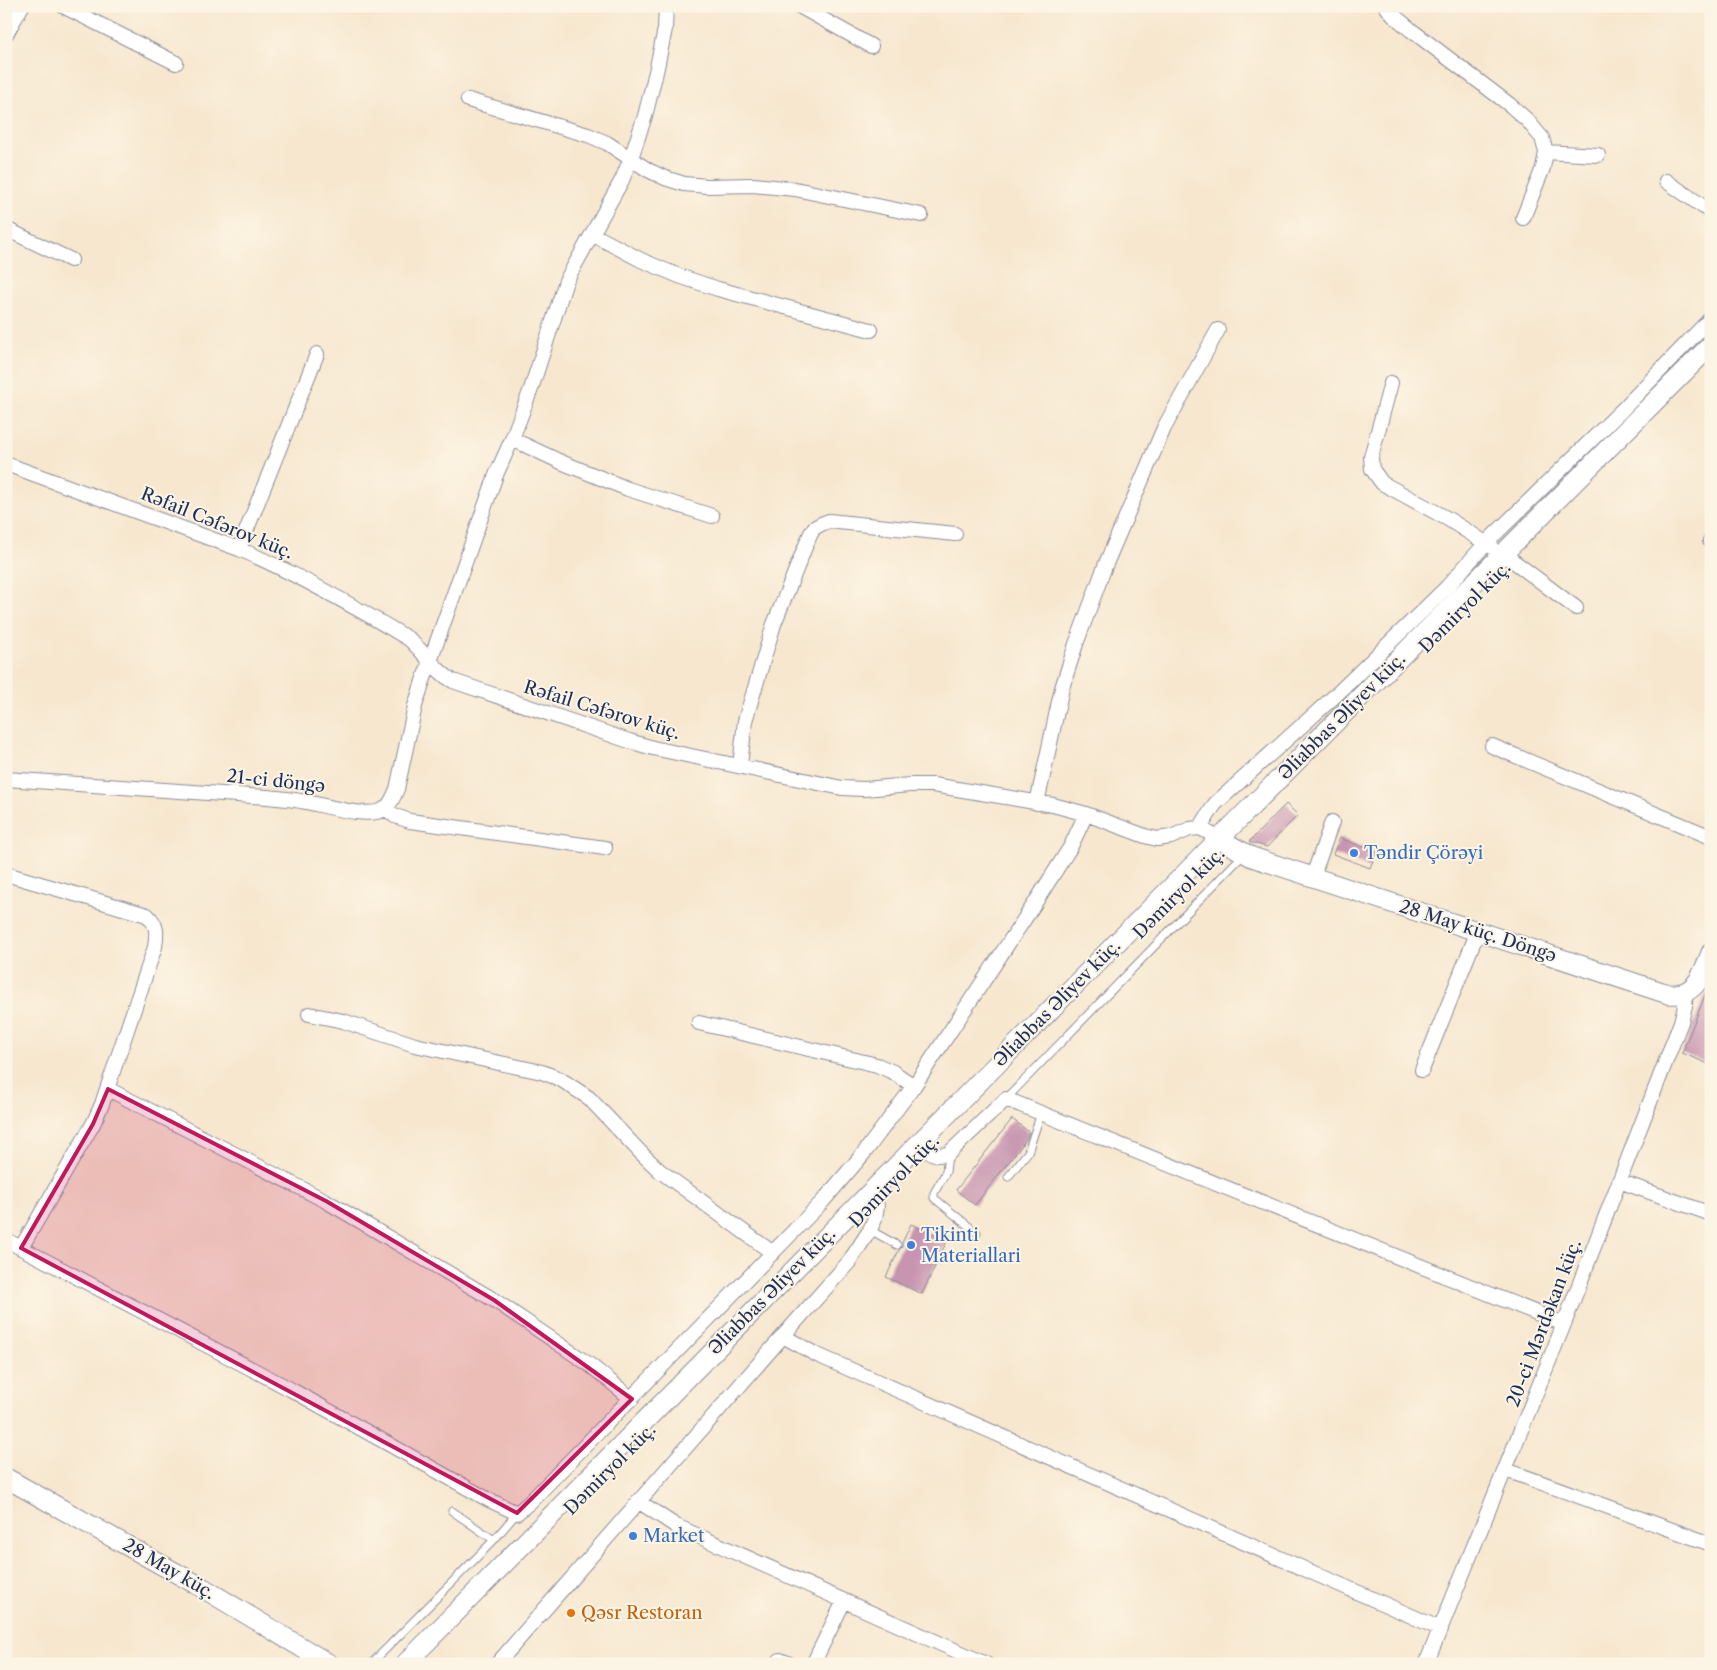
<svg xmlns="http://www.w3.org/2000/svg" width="1717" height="1670" viewBox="0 0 1717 1670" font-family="'Libre Caslon Text',serif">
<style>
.building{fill:#c895b1}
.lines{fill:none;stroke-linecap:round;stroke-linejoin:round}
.lane-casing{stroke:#898b96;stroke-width:9}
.street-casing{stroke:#898b96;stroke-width:16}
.secondary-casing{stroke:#898b96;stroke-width:21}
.lane{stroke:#fff;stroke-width:7}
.street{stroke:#fff;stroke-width:14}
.secondary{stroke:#fff;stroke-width:19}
.marked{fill:#c2185b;fill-opacity:0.2;stroke:#c2185b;stroke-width:4;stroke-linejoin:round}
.shop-dot{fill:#3f7fe0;stroke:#fcf5e5;stroke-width:2}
.food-dot{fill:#e8710a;stroke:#fcf5e5;stroke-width:2}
.labels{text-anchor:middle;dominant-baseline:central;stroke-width:4;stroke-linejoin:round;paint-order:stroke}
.street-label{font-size:18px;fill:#1b2f5e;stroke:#fcf5e5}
.shop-label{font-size:18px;fill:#366cbe;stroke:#fcf5e5;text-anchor:start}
.food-label{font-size:18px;fill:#c56008;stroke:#fcf5e5;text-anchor:start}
</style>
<rect width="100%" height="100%" fill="#fcf5e5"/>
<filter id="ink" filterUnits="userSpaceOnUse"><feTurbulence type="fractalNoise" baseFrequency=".02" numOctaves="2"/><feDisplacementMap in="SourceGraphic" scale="10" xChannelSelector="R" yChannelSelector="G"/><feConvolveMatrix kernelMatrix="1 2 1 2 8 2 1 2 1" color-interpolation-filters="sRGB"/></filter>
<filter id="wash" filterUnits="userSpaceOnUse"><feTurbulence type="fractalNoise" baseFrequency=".0096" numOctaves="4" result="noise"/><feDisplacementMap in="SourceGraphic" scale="20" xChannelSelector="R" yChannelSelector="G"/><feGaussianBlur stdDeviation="1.12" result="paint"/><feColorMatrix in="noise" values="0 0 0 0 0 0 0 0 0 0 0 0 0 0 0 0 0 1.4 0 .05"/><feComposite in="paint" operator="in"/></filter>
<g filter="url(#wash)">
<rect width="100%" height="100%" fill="#f7e7cf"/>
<g id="blocks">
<path class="building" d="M1286,804L1298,815L1267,847L1249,842Z
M1340,838L1376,852L1370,868L1333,854Z
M1710,983H1711V1065L1682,1053Z
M1012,1119L1029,1132L1026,1140L975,1205L956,1190Z
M911,1224L947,1241L922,1294L886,1277L899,1250L902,1247V1243Z"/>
</g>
</g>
<g filter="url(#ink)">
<use href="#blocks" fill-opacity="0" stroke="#898b96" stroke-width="1"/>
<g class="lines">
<defs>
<path id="lane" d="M1006,1099L1244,854
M948,1154L946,1172L934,1193V1198L977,1233
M1008,1177L1028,1152L1041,1113
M870,1230L897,1245
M452,1511L494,1540
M371,1664L494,1540L517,1513"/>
<path id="street" d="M63,6L176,63
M799,6L871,46
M1386,6L1393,15L1411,30L1510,105L1527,120L1542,138L1546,152L1543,168L1523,218
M6,34L22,6
M468,100L588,135L607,143L648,170L665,178L684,184L707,186L753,185L795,189L921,215
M1546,152L1598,155
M1666,181L1711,212
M6,229L71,260
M592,234L641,260L679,276L718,289L871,330
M1391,383L1371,457L1372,469L1382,483L1448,519L1492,547
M512,439L561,462L628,489L712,516
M6,464L239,549C298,574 354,606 409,639C425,653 435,671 453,681L629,741L653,748L842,788L864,789L910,785H933L1053,805L1086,814L1145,836L1157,839L1171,837L1190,829L1200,828L1227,843
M1710,541H1711
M239,549L317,354
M1512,560L1576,608
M1492,746L1711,837
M740,766L745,721L774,624L810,535L814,528L821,524L829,521L955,534
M6,779L267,797C278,798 290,799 301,801C321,804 368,820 385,809C391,804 394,796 397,789L415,706L422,684L496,475L512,439L531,389L566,281L622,180L631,158L645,116L656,72L665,29L666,6
M1037,803L1062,688L1076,644L1105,566L1164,428L1218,330
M385,808L395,816L410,821L605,848
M1200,828L1215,804L1338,693L1447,587L1486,543L1622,410L1711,318
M6,874L147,915C158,925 157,933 155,947L102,1104L93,1124L21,1248
M1313,876L1332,822
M309,1014L343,1021L415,1045L542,1072L560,1079L589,1098L642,1154L660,1171L773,1253
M699,1023L877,1065L893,1072L914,1086
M1422,1070L1478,931
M108,1089L326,1201L494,1300L590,1365L632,1399
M923,1150L938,1155L948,1154L1006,1099L1564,1324
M1619,1181L1711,1214
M6,1240L290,1389L489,1500L517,1513L530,1502L823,1201L864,1153L914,1086L1035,903L1071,846L1086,814
M783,1336L815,1354L1441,1629
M1506,1470L1711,1544
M638,1501L676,1526L986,1664
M780,1660L790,1664
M497,1664L783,1336L849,1262L870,1230L875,1218L877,1206L875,1200
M813,1664L844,1601
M1426,1664L1564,1324L1681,1022L1685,1006V993"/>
<path id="secondary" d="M1228,844L1252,857L1668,994C1696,997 1702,975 1711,953
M6,1478L203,1588L329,1664
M405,1664L1220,838L1711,345"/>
</defs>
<use href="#lane" class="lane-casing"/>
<use href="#street" class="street-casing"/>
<use href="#secondary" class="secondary-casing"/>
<use href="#lane" class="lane"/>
<use href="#street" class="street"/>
<use href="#secondary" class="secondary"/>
</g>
</g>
<path class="marked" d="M108,1089L326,1201L494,1300L632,1399L517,1513L21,1248L93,1124Z"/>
<g class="shop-dot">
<circle cx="1354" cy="853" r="5"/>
<circle cx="911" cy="1245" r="5"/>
<circle cx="633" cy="1536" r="5"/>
</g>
<circle class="food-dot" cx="571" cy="1613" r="5"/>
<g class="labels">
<g class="street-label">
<text transform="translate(217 523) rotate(22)">Rəfail Cəfərov küç.</text>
<text transform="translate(1465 607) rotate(-45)">Dəmiryol küç.</text>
<text transform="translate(602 710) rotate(17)">Rəfail Cəfərov küç.</text>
<text transform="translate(1342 716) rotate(-45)">Əliabbas Əliyev küç.</text>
<text transform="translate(276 781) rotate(6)">21-ci döngə</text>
<text transform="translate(1179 893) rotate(-45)">Dəmiryol küç.</text>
<text transform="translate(1478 931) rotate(18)">28 May küç. Döngə</text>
<text transform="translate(1057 1003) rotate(-45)">Əliabbas Əliyev küç.</text>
<text transform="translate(894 1181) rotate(-46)">Dəmiryol küç.</text>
<text transform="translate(772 1291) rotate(-45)">Əliabbas Əliyev küç.</text>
<text transform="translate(1544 1323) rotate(-69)">20-ci Mərdəkan küç.</text>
<text transform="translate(610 1469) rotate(-45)">Dəmiryol küç.</text>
<text transform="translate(169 1569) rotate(30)">28 May küç.</text>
</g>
<g class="shop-label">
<text x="1364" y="853">Təndir Çörəyi</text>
<text x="921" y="1235">Tikinti<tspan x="921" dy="21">Materiallari</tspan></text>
<text x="643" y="1536">Market</text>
</g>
<g class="food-label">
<text x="581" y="1613">Qəsr Restoran</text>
</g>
</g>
<rect width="1717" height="1670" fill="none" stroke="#fcf5e5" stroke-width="25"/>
</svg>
